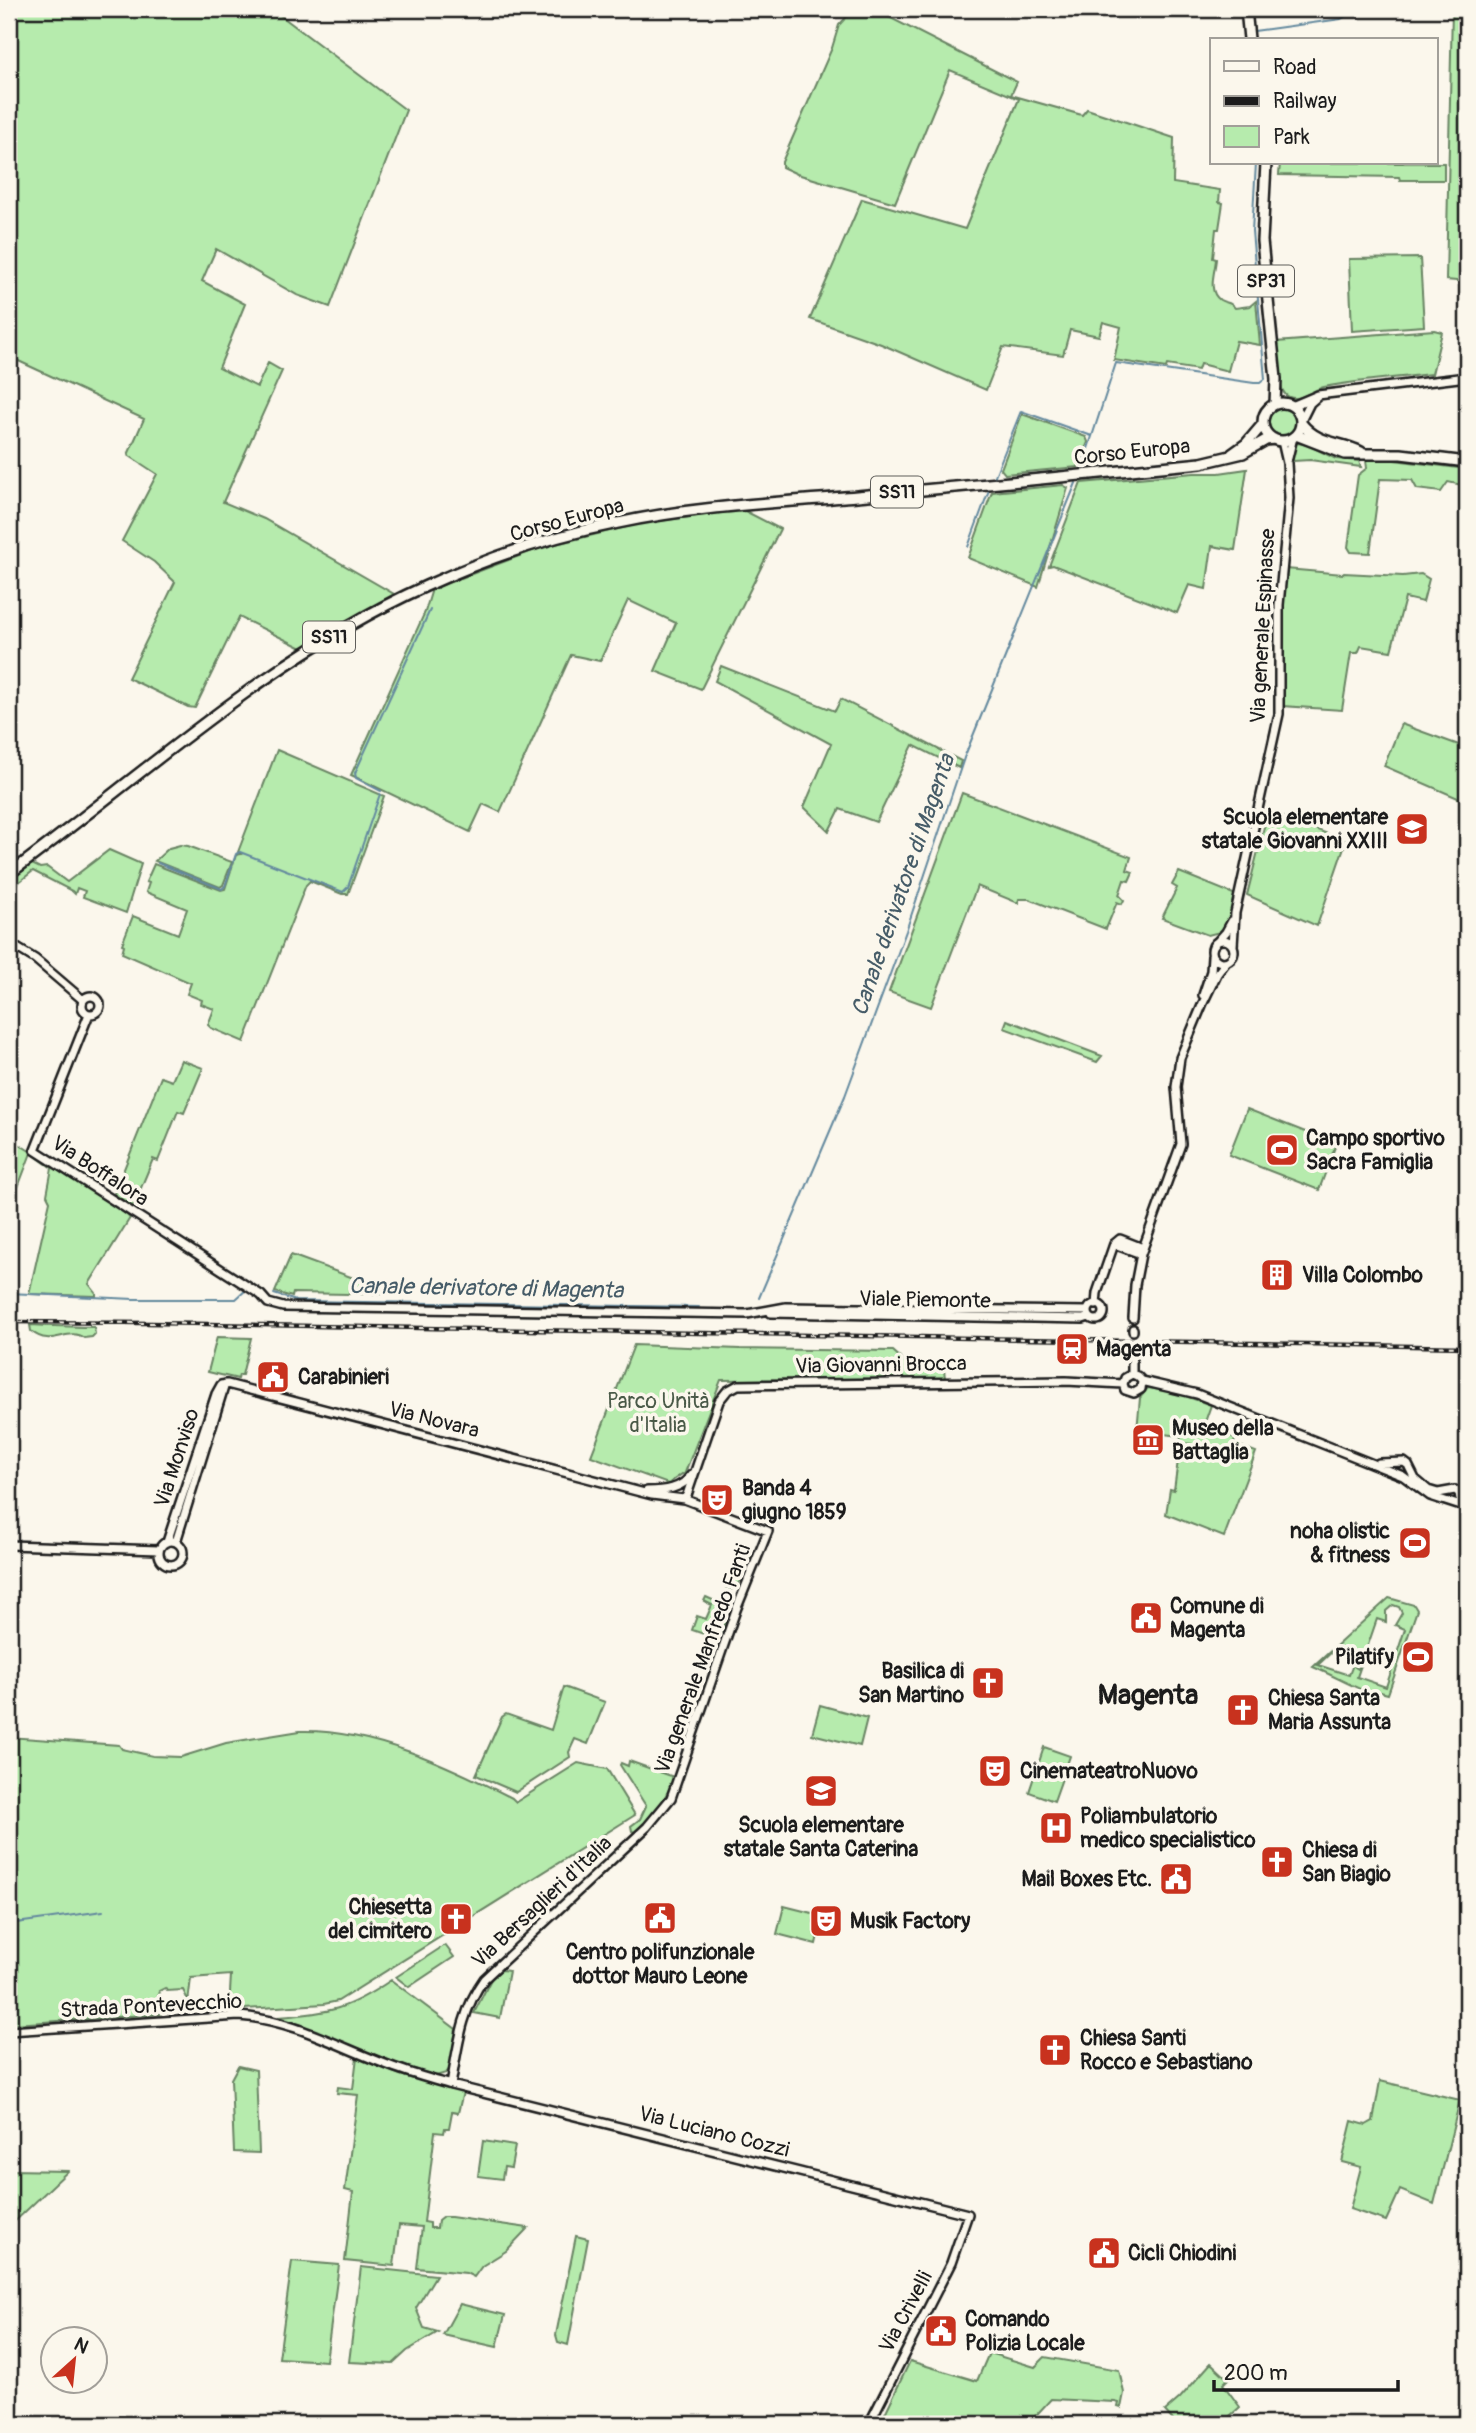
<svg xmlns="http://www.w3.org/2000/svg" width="1476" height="2433" viewBox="0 0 1476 2433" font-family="Pangolin,sans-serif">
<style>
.green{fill:#b6ebad;stroke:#698464;stroke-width:2;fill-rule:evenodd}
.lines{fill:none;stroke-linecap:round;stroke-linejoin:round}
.stream{stroke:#64899e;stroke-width:2}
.minor-tunnel{stroke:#dad6cd;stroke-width:7;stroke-dasharray:7 3.5;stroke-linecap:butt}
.minor-casing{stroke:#1c1c1c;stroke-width:12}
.major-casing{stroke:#1c1c1c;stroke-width:14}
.minor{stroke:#fbf7ec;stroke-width:7}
.major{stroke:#fbf7ec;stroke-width:9}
.rail-casing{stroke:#1c1c1c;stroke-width:4.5}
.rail{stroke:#fbf7ec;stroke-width:2;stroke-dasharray:5;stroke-linecap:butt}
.labels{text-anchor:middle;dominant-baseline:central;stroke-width:7;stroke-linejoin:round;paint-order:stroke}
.shield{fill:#fbf7ec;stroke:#5f5e5a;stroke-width:2}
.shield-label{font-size:19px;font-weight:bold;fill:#1c1c1c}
.street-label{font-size:21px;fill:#1c1c1c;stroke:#fbf7ec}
.poi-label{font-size:21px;font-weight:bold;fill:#1c1c1c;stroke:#fbf7ec;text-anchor:start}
.park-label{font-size:21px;fill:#4a5a48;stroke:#fbf7ec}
.water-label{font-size:23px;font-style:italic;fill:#465c68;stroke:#fbf7ec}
.district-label{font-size:28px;font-weight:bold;fill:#1c1c1c;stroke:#fbf7ec}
</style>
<rect width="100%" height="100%" fill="#fbf7ec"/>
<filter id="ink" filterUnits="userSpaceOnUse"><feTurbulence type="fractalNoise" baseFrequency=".0143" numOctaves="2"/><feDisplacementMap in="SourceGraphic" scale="14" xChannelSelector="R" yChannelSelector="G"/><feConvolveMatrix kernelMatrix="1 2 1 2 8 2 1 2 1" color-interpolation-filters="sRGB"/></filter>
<g filter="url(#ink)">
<path class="green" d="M9,9H272L406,110L330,307L297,295L216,249L202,281L245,304L219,368L257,387L268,363L282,371L223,502L264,519L394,594L302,648L239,617L195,708L188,707L128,678L175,582L154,562L122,541L157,474L128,455L144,419L12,358L9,369Z
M854,9H865L881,17L883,14L1017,82L1011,95L1082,115L1087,109L1174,138L1173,183L1220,190L1219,202L1223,203L1219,229H1216L1213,258L1216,259C1215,272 1207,291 1220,300C1227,304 1230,301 1235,308L1250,306L1256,301L1260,345L1236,341L1228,371L1200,364L1198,370L1167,365L1166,368L1114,360L1121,327L1103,322L1099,336L1070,330L1063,355L1003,347L986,390L881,344L810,319L862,199L965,229L1019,99L950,70L895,203L797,174L782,167V162L832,48L839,25Z
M1452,9H1467V282L1446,280Z
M1280,163H1444V180H1400L1399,177L1279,175Z
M1420,258L1424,326L1352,331L1349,259Z
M1434,330L1442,332L1432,374C1396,378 1360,380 1324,387C1314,389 1300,402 1289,397C1276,392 1277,355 1276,342Z
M1269 422a14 14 0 1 1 28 0a14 14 0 1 1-28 0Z
M1022,414L1086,437L1088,442L1078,467L1005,474L1001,469Z
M1298,443L1308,445L1336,459L1359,461L1361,467L1310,460L1293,461L1291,458L1295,444Z
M1366,460H1394L1467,469V486L1448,482L1441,492L1417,489L1412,480L1380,479L1370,553L1351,552L1348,547L1358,475L1367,468Z
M1247,469L1235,550L1212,546L1206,589L1189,585L1177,613L1053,565L1049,566L1081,483L1194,473H1219Z
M1063,485L1068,488L1038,587L968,558L992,492Z
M743,510L780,529L701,689L655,671L676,623L628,600L600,661L571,655L500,812L483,804L470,832L351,775L425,612L432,589L543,547L643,523Z
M1286,569L1343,574L1344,573L1403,576L1421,574L1429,579L1423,602L1405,598L1391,651L1361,646L1358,653H1351L1342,710L1282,706V600Z
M721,666L835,711L841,699L961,761L959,768L913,745L876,822L840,809L829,831L804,807L831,744L715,681Z
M1401,724L1467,748V802L1384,766Z
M277,750L384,796L348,894H342L310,881L306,885L244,1042L211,1028L208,1025L214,1009L201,1004L202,1000L187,994L191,983L122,953L124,945L122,944L133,916L178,934L187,909L146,892L149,883L146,882L154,864L221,890L225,889L236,855L241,854L238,852Z
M962,793L1131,857L1127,870L1133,872L1129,881L1124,880L1119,895L1124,900L1122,904L1117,902L1106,929L1029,899H1019L1018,903L977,886L931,1007L889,992Z
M1268,811L1346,841L1317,926L1247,895Z
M180,845L188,846L232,862L223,885L220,887L155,861L169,848Z
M109,850L141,864L126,913L83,897L85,891L77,888L75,894L72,891L33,871L9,890V881L32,864L40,868L47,867L67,882Z
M1179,872L1236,895L1230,921L1224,931L1208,935L1162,918L1177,888L1172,885Z
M1007,1020L1102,1056L1097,1062L1004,1028Z
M181,1060L203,1068L184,1113L178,1111L158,1161L153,1159L133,1207L114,1194L161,1077L172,1081Z
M1247,1109L1336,1144L1319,1190L1229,1155Z
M9,1138L113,1203L130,1218L89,1284L96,1293V1296L29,1294L50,1201L47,1195L52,1168L31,1153L9,1211Z
M291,1255L397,1294H357V1289H350L349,1294L293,1293L292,1297L275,1292Z
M30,1325C52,1326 72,1327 94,1327L95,1334L92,1337L84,1338C67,1326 52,1349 31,1331Z
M217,1337L251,1338L242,1375H239L238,1379L208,1372Z
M634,1345L740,1349L893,1351L911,1367L944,1370L945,1378L721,1380L684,1475L682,1474L668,1484L591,1456Z
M1148,1388L1174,1392L1211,1405L1204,1425L1235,1438L1234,1444L1256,1452L1224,1537L1166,1514L1170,1489L1174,1490L1179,1453L1190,1454L1191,1444L1181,1443V1436L1137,1431L1140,1398Z
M744,1546H748L751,1553L737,1587L730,1590L726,1587L727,1582Z
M706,1597C720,1603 730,1608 725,1625H723L718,1639L692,1630L697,1616L706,1619L712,1605L704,1601Z
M1389,1598L1414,1605L1417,1610L1388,1694L1380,1692L1378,1696C1356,1689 1335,1676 1313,1667ZM1393,1605L1399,1607L1402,1613L1395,1625L1405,1629L1386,1687L1357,1677L1377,1619L1386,1622V1611ZM1336,1648L1356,1655L1355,1660L1357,1661L1359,1657L1362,1658L1358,1669L1355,1667L1356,1662H1354L1349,1675L1318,1665Z
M564,1687L605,1702L588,1744L575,1739L569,1752L570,1757L516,1792L476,1775L502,1717L506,1714L551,1730Z
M820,1705L867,1718L860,1746L812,1734Z
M300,1731C372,1729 449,1766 512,1798L516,1802L578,1763L607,1769L635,1815L338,2001L324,2004L229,2010L231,1975L191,1978L187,2011H184L188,2000L183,1990L167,1991L165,1988L159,1991L160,1994L158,1996L157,2009L160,2014L14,2024L11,1968H9V1737L119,1745L122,1749L153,1756L181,1757L226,1743Z
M1044,1747L1070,1756L1054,1801L1029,1792Z
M629,1761L674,1777C666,1800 653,1816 635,1832L632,1831L631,1826L640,1819L646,1806L620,1765L621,1763L628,1766Z
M784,1906L816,1914L814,1922L818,1924L816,1930L819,1931L816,1944L777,1934Z
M445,1945L454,1957L409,1987L396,1977Z
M502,1970L509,1971L500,2018L474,2013L493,1975Z
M391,1980L456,2029L450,2068L446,2073L436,2076L398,2064L278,2017C330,2013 347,2010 391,1980Z
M357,2057L400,2075L463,2092L458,2113L452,2112L449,2128H445L444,2133L435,2132L424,2222L430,2223V2228H437L438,2221L443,2217H451L528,2228L506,2251L482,2266L474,2277L466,2273L417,2268L422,2227L399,2225L394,2266L345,2261L353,2192L345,2190L358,2095L337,2093L338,2087L353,2089Z
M238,2066L256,2070L259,2153L234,2152L231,2079Z
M1380,2081L1460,2100L1434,2204L1400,2190L1386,2221L1350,2209L1361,2167L1342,2162L1352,2121L1366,2125L1373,2121Z
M483,2141L515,2146L511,2168L504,2167L502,2179L478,2176Z
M9,2170L68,2171L9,2227Z
M576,2236L588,2239L568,2345L558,2342L556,2335Z
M292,2261L339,2265L326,2361L279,2358Z
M361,2267L436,2275L416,2308L424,2328L438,2332L407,2351L393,2364L349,2362Z
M460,2304L505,2315L497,2347L443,2335Z
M989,2353L1035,2367L1045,2357L1119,2370L1124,2393L1121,2408L1118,2407L1119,2403L1115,2402L1051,2399L1028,2424H880L910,2361L977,2381Z
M1211,2363L1228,2379L1223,2384L1240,2407L1221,2424H1176L1165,2411L1180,2398Z"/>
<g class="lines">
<path class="stream" d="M1254,31L1341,19L1346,16L1347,9
M1081,470L1116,363L1254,383H1260L1265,379L1252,231L1256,163
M994,478L1021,411L1092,436
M968,547L989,490
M381,791L356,778L355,773L430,610
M158,863L222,889L225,886L236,854L240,852L343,892L348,887L380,794
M9,1293L134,1299H236L246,1290
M274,1294L296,1301L699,1307
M759,1298L845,1096L906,931L964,758L1076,483
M9,1924L103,1911"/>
<path class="minor-tunnel" d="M1132,1349L1133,1331"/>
<defs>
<path id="minor" d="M1292,406L1318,395L1467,377
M1301,421L1310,403L1318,396
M1288,458L1293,437
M1212 951a11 11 0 1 1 22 0a11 11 0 1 1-22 0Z
M1217,942L1226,932L1232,921
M9,943L35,959L83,1000
M1233,946L1235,913L1279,714V605L1289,498L1287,463L1282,441
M1203,995L1211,971L1212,956
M82 1005a9 9 0 1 1 18 0a9 9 0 1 1-18 0Z
M89,1014L35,1150L261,1295L268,1303L283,1307L747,1314L786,1307L1088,1311
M1114,1244L1120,1239L1143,1248
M1114,1244L1141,1254
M1088 1312a8 8 0 1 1 16 0a8 8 0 1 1-16 0Z
M1096,1305L1097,1293L1114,1244
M771,1313L1083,1319L1089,1317
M1133,1318L1135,1285L1141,1254L1181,1144L1176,1087L1180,1058L1203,1003L1217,974L1226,962
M1133,1331V1329
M1132,1374V1349
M1142,1381L1197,1394L1403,1476
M1123,1384L1125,1390L1134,1393L1141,1389L1142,1381
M1123,1384L1125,1378L1132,1374L1137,1376L1142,1381
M1379,1463L1404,1462L1408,1465L1415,1479L1428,1490L1438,1493L1455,1490L1459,1493L1460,1499L1467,1504
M1403,1476L1430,1496L1467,1508
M647,1491C665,1491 682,1489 692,1474
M684,1499L687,1495L719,1401L727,1391L738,1385L1066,1381L1123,1384
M159 1553a12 12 0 1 1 24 0a12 12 0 1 1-24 0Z
M167,1542L216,1394L221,1385L227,1384L652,1495L684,1499L768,1531L736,1610L671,1798L647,1827L484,1979C461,2011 458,2047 451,2085
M176,1542L225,1384
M9,1545L159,1550
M9,2031L239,2016C296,2020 346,2051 399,2069C416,2075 434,2080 451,2085L968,2214L951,2263L869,2424"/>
<path id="major" d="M1246,9L1249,39
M1266,163L1262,241L1276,379L1275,404
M1263 422a19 19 0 1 1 38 0a19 19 0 1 1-38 0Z
M1301,423C1318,445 1340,441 1361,452
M1296,435L1345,454H1401L1467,462
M1232,454L1246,444L1263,424
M9,874C144,774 271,656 426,586C487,558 552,536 618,523C696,506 777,503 857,496C972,486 1086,475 1201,463L1243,453L1266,440L1274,439"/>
</defs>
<use href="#minor" class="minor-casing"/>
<use href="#major" class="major-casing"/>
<use href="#minor" class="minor"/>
<use href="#major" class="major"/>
<defs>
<path id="rail" d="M9,1322L149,1323L1467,1347"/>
</defs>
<use href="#rail" class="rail-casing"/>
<use href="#rail" class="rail"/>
</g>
</g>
<defs>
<symbol id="school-square" viewBox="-11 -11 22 22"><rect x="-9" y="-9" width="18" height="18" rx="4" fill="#c8321e" stroke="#fbf7ec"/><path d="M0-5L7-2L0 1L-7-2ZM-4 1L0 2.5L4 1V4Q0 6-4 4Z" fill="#fff"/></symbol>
<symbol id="stadium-square" viewBox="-11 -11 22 22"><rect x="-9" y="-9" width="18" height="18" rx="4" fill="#c8321e" stroke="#fbf7ec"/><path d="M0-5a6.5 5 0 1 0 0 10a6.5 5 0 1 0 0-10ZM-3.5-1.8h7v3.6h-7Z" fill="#fff"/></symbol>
<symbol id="building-square" viewBox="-11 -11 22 22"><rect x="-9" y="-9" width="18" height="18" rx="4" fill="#c8321e" stroke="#fbf7ec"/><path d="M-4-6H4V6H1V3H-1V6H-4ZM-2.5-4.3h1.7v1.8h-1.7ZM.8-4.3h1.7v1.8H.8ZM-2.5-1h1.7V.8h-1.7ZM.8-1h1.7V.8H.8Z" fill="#fff"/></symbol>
<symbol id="station-square" viewBox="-11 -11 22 22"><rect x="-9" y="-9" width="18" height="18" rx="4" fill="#c8321e" stroke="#fbf7ec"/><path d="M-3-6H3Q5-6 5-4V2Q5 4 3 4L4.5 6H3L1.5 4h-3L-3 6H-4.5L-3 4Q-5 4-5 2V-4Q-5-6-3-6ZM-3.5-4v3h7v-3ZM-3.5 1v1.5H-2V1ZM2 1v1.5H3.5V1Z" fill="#fff"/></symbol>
<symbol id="civic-square" viewBox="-11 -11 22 22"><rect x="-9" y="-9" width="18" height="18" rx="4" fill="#c8321e" stroke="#fbf7ec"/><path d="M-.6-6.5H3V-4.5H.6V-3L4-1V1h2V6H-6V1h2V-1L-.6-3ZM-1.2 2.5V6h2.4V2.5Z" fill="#fff"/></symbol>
<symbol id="museum-square" viewBox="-11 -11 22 22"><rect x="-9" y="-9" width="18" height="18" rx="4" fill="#c8321e" stroke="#fbf7ec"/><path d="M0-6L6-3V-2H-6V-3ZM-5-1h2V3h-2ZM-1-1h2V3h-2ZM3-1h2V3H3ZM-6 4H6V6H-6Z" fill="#fff"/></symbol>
<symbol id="theatre-square" viewBox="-11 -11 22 22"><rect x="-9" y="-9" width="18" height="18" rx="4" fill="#c8321e" stroke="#fbf7ec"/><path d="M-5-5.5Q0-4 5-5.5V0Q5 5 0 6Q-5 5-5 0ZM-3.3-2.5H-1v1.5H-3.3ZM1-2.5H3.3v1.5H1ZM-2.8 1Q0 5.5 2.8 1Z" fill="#fff"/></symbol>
<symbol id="church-square" viewBox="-11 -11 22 22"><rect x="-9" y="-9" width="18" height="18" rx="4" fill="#c8321e" stroke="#fbf7ec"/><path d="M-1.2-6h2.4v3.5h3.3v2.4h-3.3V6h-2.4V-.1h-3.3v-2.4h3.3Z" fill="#fff"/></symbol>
<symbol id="hospital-square" viewBox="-11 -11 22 22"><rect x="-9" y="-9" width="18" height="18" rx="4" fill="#c8321e" stroke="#fbf7ec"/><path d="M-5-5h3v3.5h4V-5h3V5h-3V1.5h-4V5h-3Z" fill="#fff"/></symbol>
</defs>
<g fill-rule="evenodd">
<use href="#school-square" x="1393" y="810" width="38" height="38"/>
<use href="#stadium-square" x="1263" y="1131" width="38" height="38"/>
<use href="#building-square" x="1258" y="1256" width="38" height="38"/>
<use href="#station-square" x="1053" y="1330" width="38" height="38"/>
<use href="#civic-square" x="254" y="1358" width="38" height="38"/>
<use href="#museum-square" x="1129" y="1421" width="38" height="38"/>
<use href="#theatre-square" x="698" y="1481" width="38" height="38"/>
<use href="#stadium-square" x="1396" y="1524" width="38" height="38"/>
<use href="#civic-square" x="1127" y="1599" width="38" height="38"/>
<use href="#stadium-square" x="1399" y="1638" width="38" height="38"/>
<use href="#church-square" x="969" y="1664" width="38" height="38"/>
<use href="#church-square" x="1224" y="1691" width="38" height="38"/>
<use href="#theatre-square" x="976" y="1752" width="38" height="38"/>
<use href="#school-square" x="802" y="1772" width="38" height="38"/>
<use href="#hospital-square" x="1037" y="1809" width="38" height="38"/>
<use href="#church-square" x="1258" y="1843" width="38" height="38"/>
<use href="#civic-square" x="1157" y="1860" width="38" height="38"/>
<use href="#civic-square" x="641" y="1899" width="38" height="38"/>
<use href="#church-square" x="437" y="1900" width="38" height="38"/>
<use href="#theatre-square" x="807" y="1902" width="38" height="38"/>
<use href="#church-square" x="1036" y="2031" width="38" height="38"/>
<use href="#civic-square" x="1085" y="2234" width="38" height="38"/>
<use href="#civic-square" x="922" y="2312" width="38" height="38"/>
</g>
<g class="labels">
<g class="shield">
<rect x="1238" y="265.5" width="56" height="31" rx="5"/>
<rect x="871" y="476.5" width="52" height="31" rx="5"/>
<rect x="303" y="621.5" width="52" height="31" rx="5"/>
</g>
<g class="shield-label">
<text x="1266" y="281">SP31</text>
<text x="897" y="492">SS11</text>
<text x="329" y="637">SS11</text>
</g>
<g class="street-label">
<text transform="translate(1132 452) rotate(-6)">Corso Europa</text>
<text transform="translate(567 520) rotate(-15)">Corso Europa</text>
<text transform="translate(1263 626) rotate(-87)">Via generale Espinasse</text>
<text transform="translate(100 1171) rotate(33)">Via Boffalora</text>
<text transform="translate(925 1300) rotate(1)">Viale Piemonte</text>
<text transform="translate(881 1365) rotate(-1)">Via Giovanni Brocca</text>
<text transform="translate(434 1420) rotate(14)">Via Novara</text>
<text transform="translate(177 1458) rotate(-72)">Via Monviso</text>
<text transform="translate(703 1659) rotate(-70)">Via generale Manfredo Fanti</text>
<text transform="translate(542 1902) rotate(-43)">Via Bersaglieri d'Italia</text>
<text transform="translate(151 2006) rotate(-3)">Strada Pontevecchio</text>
<text transform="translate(714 2132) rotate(14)">Via Luciano Cozzi</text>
<text transform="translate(906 2312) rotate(-62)">Via Crivelli</text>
</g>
<g class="poi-label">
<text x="1388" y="817" text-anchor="end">Scuola elementare<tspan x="1388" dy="24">statale Giovanni XXIII</tspan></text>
<text x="1306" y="1138">Campo sportivo<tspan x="1306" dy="24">Sacra Famiglia</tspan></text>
<text x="1302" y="1275">Villa Colombo</text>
<text x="1096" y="1349">Magenta</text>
<text x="298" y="1377">Carabinieri</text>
<text x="1172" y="1428">Museo della<tspan x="1172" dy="24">Battaglia</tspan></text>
<text x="742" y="1488">Banda 4<tspan x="742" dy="24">giugno 1859</tspan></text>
<text x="1390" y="1531" text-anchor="end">noha olistic<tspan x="1390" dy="24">&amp; fitness</tspan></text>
<text x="1170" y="1606">Comune di<tspan x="1170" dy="24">Magenta</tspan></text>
<text x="1394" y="1657" text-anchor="end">Pilatify</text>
<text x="964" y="1671" text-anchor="end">Basilica di<tspan x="964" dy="24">San Martino</tspan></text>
<text x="1268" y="1698">Chiesa Santa<tspan x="1268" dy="24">Maria Assunta</tspan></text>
<text x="1020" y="1771">CinemateatroNuovo</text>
<text x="1080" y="1816">Poliambulatorio<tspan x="1080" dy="24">medico specialistico</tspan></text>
<text x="821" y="1825" text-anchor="middle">Scuola elementare<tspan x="821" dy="24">statale Santa Caterina</tspan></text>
<text x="1302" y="1850">Chiesa di<tspan x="1302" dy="24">San Biagio</tspan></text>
<text x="1152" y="1879" text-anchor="end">Mail Boxes Etc.</text>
<text x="432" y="1907" text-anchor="end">Chiesetta<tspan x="432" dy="24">del cimitero</tspan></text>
<text x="850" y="1921">Musik Factory</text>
<text x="660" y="1952" text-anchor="middle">Centro polifunzionale<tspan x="660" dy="24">dottor Mauro Leone</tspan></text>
<text x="1080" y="2038">Chiesa Santi<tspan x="1080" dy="24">Rocco e Sebastiano</tspan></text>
<text x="1128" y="2253">Cicli Chiodini</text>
<text x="965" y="2319">Comando<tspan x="965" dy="24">Polizia Locale</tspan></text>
</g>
<g class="park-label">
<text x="658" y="1401">Parco Unità<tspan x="658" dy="24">d'Italia</tspan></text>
</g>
<g class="water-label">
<text transform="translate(903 885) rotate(-71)">Canale derivatore di Magenta</text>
<text transform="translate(486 1288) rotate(1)">Canale derivatore di Magenta</text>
</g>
<g class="district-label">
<text x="1148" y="1695">Magenta</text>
</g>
</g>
<rect width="1476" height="2433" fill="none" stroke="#fbf7ec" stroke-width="35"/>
<rect x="18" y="18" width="1441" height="2398" fill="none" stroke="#1c1c1c" stroke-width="2.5" filter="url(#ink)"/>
<rect x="1210" y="38" width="228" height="126" fill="#fbf7ec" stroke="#a29f99" stroke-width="2"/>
<rect x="1224" y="61" width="35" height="10" fill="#fbf7ec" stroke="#a29f99" stroke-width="2"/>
<text x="1273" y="74" font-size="21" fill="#1c1c1c">Road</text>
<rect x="1224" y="96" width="35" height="10" fill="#1c1c1c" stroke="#a29f99" stroke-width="2"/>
<text x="1273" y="108" font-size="21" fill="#1c1c1c">Railway</text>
<rect x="1224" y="126" width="35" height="21" fill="#b6ebad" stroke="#a29f99" stroke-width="2"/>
<text x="1273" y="144" font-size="21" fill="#1c1c1c">Park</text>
<g transform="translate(74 2360) rotate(27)"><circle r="33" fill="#fbf7ec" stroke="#a29f99" stroke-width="2"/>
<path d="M0-5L12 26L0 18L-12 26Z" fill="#c8321e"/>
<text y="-10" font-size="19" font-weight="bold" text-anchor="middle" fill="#1c1c1c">N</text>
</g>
<path d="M1214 2380v10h184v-10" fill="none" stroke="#1c1c1c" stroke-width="3.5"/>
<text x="1224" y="2380" font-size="21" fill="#1c1c1c" stroke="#fbf7ec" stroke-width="5" paint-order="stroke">200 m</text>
</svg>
